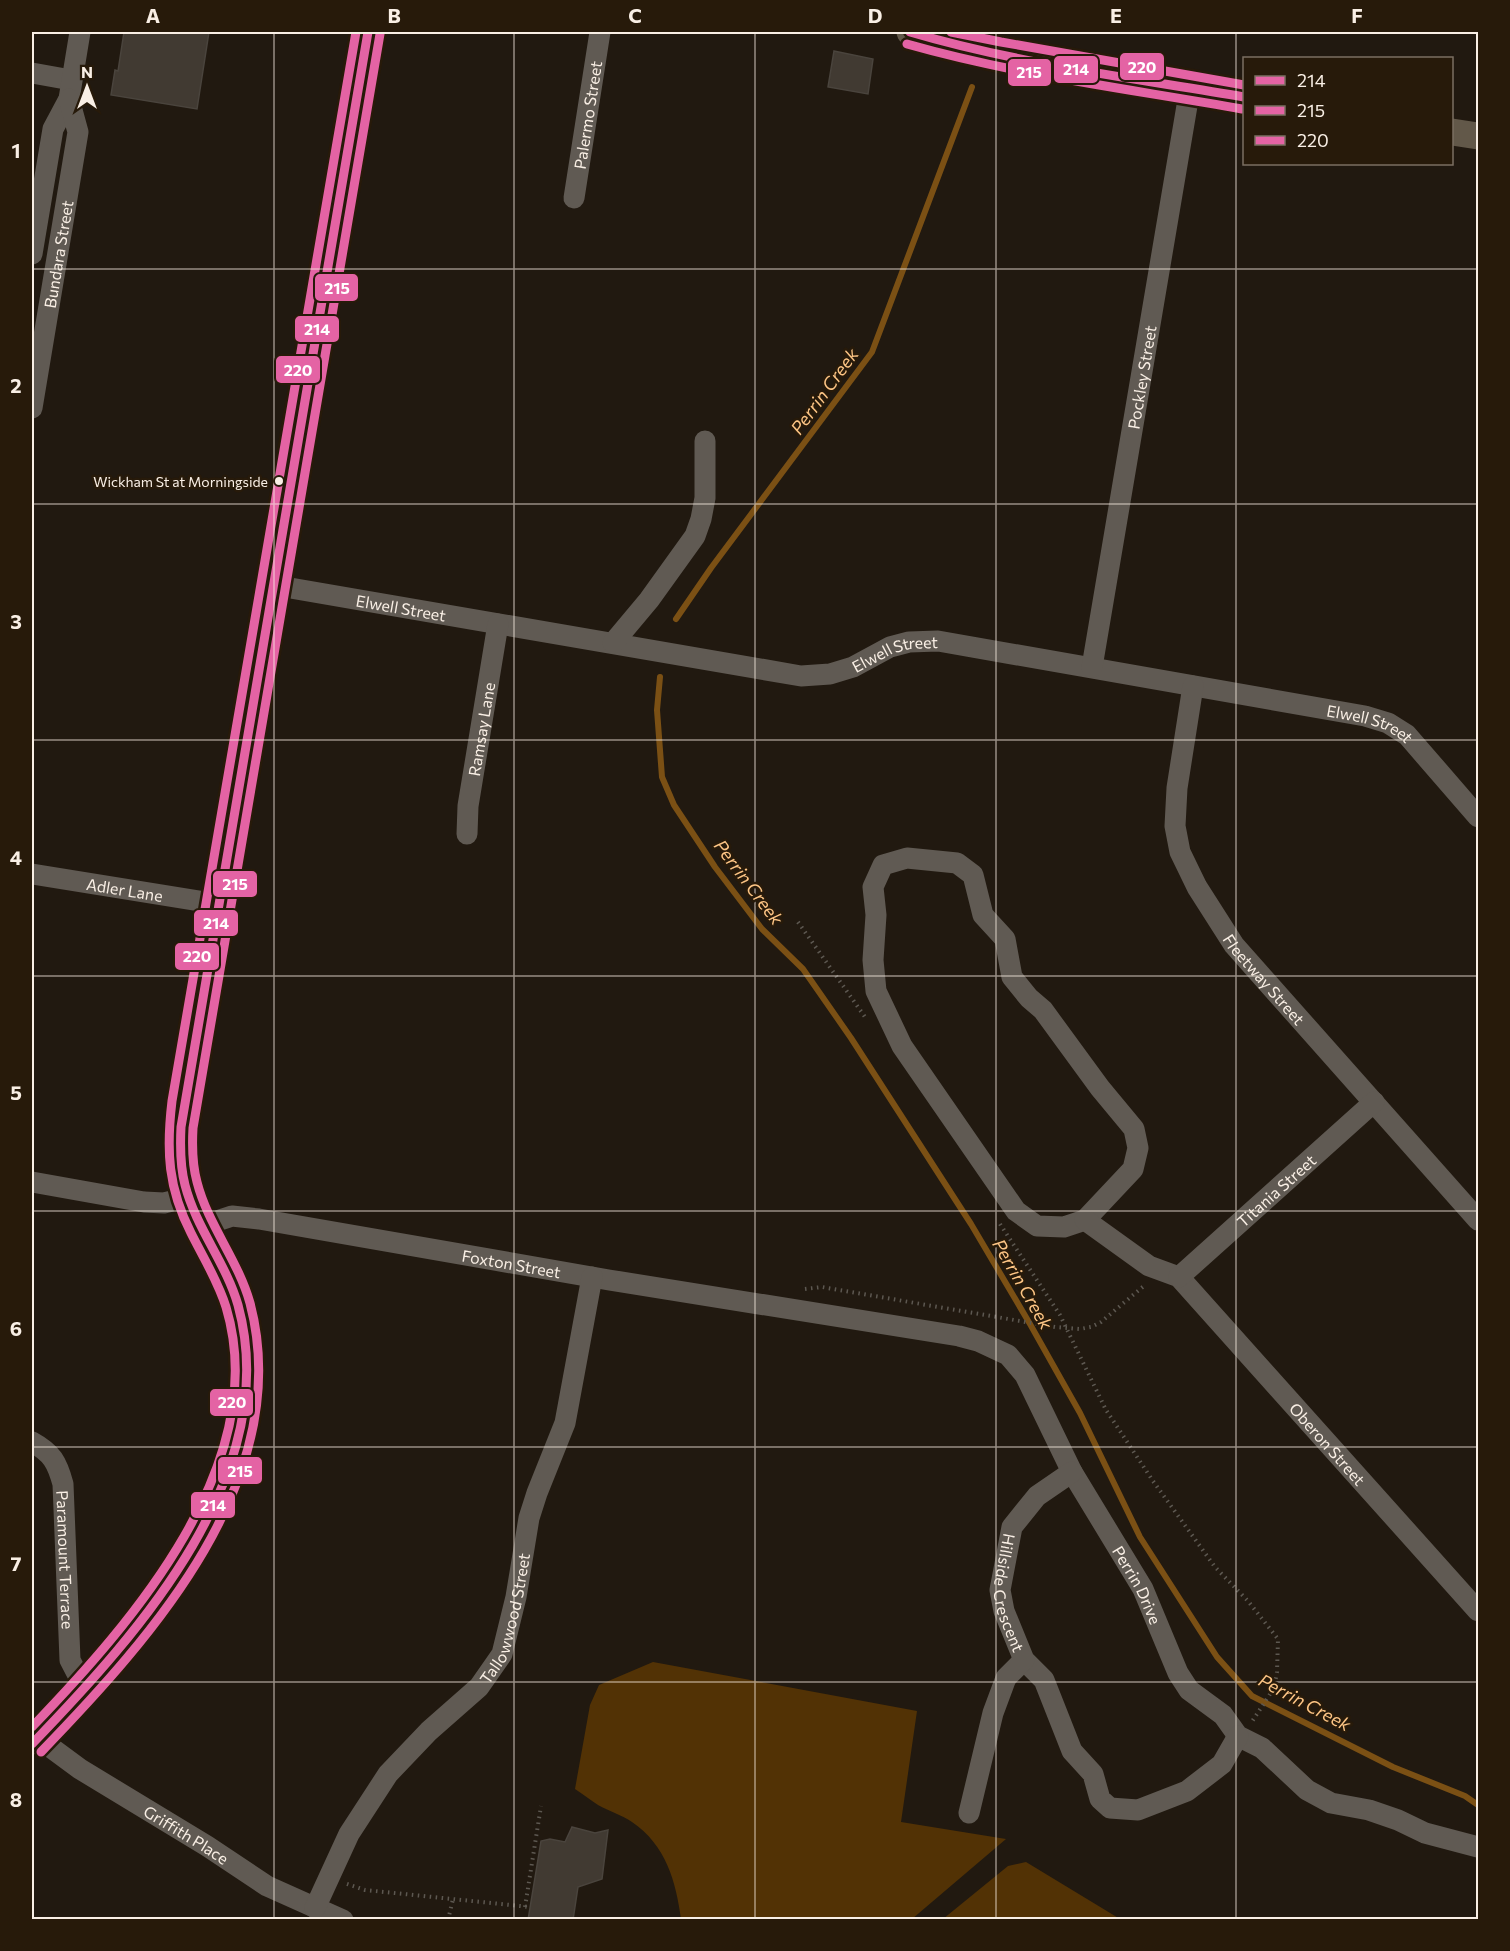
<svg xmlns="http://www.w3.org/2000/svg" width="1510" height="1951" viewBox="0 0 1510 1951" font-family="Commissioner,sans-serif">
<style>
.green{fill:#523205}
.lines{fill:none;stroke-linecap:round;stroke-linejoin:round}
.stream{stroke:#7b5014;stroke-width:6}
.building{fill:#413a32;stroke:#4a443d;stroke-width:1.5}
.path{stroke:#5d5851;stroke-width:4;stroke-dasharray:1.5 4.5;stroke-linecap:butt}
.minor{stroke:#605a53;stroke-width:21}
.major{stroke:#625849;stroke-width:27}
.bus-1-casing{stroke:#271a0a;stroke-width:14}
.bus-2-casing{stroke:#271a0a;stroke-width:14}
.bus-3-casing{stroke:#271a0a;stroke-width:14}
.bus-1{stroke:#e463a4;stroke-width:9}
.bus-2{stroke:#e463a4;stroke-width:9}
.bus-3{stroke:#e463a4;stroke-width:9}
.grid{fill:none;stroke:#f9efe5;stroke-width:1.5;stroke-opacity:0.55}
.bus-dot{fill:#f9efe5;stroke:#271a0a;stroke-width:2}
.labels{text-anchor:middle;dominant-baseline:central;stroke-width:5;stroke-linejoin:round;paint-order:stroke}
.bus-label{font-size:14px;fill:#f9efe5;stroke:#271a0a;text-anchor:end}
.street-label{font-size:16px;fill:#f9efe5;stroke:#271a0a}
.water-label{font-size:18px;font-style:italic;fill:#fdc585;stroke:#271a0a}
.line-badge{stroke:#271a0a;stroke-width:2}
.badge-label{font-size:16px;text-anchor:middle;font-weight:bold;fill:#fff}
.neatline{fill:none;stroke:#f9efe5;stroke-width:2}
.grid-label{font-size:20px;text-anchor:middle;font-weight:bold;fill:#f9efe5}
</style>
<rect width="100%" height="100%" fill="#211910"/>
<path class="green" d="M653,1662L917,1711L901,1822L1006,1839L912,1919H681C676,1882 666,1845 632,1822C622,1815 609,1811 598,1805C590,1800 583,1794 575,1789L590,1705L599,1685Z
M1026,1862L1120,1919H943L1008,1866Z"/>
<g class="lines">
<path class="stream" d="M676,619L711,568L872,352L972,87
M660,677L657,710L662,777L674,805L715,867L762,929L803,969L851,1038L971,1224L1030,1324L1080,1413L1140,1537L1217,1657L1252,1696L1393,1767L1465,1796L1478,1805"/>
</g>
<path class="building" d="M124,32H209L197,109L111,95L115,70L118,71Z
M834,51L873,59L868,94L828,87Z
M572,1827L595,1833L608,1830L602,1879L578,1887L573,1920H528L541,1841L550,1839L565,1842Z"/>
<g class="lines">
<path class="path" d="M798,922L865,1017
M1000,1224L1060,1315L1106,1410L1153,1481L1215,1567L1248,1601L1278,1639L1277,1672L1274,1688L1251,1723
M805,1289L822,1287L1055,1327L1080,1329L1091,1327L1101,1322L1145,1285
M347,1884L365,1890L530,1907
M525,1907L541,1806
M448,1920L453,1899"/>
<g class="minor">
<path d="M32,73L71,80"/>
<path id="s1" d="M574,198L600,32"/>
<path d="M32,254L53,129L69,99L80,32"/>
<path id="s2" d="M32,408L78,132L69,99"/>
<path id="s3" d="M273,585L801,676L830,674L853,667L890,647L909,642L938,641L1365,716L1388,723L1407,735L1478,817"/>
<path d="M613,643L649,600L695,536L701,519L705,498V441"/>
<path id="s4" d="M1092,667L1190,88"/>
<path id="s5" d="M1193,686L1177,788L1175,826L1180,852L1197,887L1234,945L1478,1220"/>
<path id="s6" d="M467,834L468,806L498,624"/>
<path d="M907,858L957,863L973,875L983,915L1005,939L1012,977L1029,998L1043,1010L1100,1088L1134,1129L1138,1148L1133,1169L1085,1220L1064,1227L1037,1226L1016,1211L902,1046L876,991L873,960L876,915L873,887L883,865Z"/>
<path id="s7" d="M32,874L218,904"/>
<path d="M32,1182L144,1202L164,1203L188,1197"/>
<path id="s8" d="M1085,1220L1149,1266L1179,1277L1478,1611"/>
<path id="s9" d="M202,1226L232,1216L259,1219L609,1280L959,1336L978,1341L1008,1355L1025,1375L1072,1472L1143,1589L1178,1673L1189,1690L1223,1715L1238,1736L1262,1748L1307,1790L1331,1803L1369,1810L1398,1820L1425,1833L1478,1847"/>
<path id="s10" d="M1179,1277L1374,1102"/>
<path id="s11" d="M32,1442C52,1453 57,1462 63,1484L70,1660L85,1689"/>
<path id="s12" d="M1072,1472L1037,1496L1012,1527L1000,1590L1004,1611L1024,1660L1044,1680L1072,1751L1093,1774L1100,1799L1110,1808L1138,1810L1187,1791L1222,1764L1238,1736"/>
<path id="s13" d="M38,1738L80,1769L207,1846L267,1886L343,1920"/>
<path d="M32,1744C84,1691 132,1635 174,1574C188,1552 204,1531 214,1508C243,1447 257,1371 238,1305C227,1267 202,1235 189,1198C177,1167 180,1135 184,1103L368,32"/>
<path d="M969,1813L993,1713L1006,1678L1024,1660"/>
<path id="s14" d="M315,1908L349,1834L388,1774L429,1731L479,1687L502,1654L516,1597L529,1518L537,1493L565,1423L592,1277"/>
</g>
<path class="major" d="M910,32L958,46L999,54L1244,97
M1452,132L1478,136"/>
<defs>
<path id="bus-1" d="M910,32C1018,64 1133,78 1244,97
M32,1744C139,1633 284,1473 238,1305C226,1263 196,1228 185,1185C180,1166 180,1147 181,1127L368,32"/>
<path id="bus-2" d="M907,44C1016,75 1130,89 1242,109
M41,1752C152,1637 296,1478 250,1303C238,1260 208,1225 197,1182C192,1164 192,1146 193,1128L380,34"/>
<path id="bus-3" d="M951,32L1001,42L1244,85
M32,1727C132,1623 273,1463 226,1307C218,1281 203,1257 191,1233C168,1188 166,1151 172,1101L356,32"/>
</defs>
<use href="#bus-1" class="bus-1-casing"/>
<use href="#bus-2" class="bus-2-casing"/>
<use href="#bus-3" class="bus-3-casing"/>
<use href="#bus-1" class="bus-1"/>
<use href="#bus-2" class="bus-2"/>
<use href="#bus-3" class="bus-3"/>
</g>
<path class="grid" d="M274,32V1920M514,32V1920M755,32V1920M996,32V1920M1236,32V1920M32,269H1478M32,504H1478M32,740H1478M32,976H1478M32,1211H1478M32,1447H1478M32,1682H1478"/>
<circle class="bus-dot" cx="279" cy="481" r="5"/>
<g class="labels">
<g class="bus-label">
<text x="268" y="481">Wickham St at Morningside</text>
</g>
<g class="street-label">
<text stroke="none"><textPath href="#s1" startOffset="84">Palermo Street</textPath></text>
<text stroke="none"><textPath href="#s2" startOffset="156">Bundara Street</textPath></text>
<text stroke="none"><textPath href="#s4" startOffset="294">Pockley Street</textPath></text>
<text stroke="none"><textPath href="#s3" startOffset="130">Elwell Street</textPath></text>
<text stroke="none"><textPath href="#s3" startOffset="634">Elwell Street</textPath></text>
<text stroke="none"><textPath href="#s3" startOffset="1120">Elwell Street</textPath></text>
<text stroke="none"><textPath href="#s6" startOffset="106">Ramsay Lane</textPath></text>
<text stroke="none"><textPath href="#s7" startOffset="94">Adler Lane</textPath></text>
<text stroke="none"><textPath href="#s5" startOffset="321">Fleetway Street</textPath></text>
<text stroke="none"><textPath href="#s10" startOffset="130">Titania Street</textPath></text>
<text stroke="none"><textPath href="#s9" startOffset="315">Foxton Street</textPath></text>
<text stroke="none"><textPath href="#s8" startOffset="334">Oberon Street</textPath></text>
<text stroke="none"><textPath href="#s11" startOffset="130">Paramount Terrace</textPath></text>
<text stroke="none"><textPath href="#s9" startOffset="1086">Perrin Drive</textPath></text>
<text stroke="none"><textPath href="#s12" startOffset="150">Hillside Crescent</textPath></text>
<text stroke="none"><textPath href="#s14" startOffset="354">Tallowwood Street</textPath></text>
<text stroke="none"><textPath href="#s13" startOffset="177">Griffith Place</textPath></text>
</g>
<g class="water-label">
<text transform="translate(824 391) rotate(-54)">Perrin Creek</text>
<text transform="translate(749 882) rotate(53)">Perrin Creek</text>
<text transform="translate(1023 1284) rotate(60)">Perrin Creek</text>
<text transform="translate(1305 1702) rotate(28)">Perrin Creek</text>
</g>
</g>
<g class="line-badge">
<rect x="1119" y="52" width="46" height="29" rx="6" fill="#e463a4"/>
<rect x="1053" y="55" width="46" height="29" rx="6" fill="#e463a4"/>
<rect x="1007" y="58" width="45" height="29" rx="6" fill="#e463a4"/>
<rect x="314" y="273" width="45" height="29" rx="6" fill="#e463a4"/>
<rect x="294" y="315" width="46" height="28" rx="6" fill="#e463a4"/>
<rect x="275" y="355" width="46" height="29" rx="6" fill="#e463a4"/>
<rect x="212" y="870" width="46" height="28" rx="6" fill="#e463a4"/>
<rect x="193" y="909" width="46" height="28" rx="6" fill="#e463a4"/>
<rect x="174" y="942" width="46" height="29" rx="6" fill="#e463a4"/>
<rect x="209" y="1388" width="45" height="29" rx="6" fill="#e463a4"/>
<rect x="217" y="1456" width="46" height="29" rx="6" fill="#e463a4"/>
<rect x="190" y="1491" width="46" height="28" rx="6" fill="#e463a4"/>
</g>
<g class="badge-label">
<text x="1142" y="73">220</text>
<text x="1076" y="75">214</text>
<text x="1029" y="78">215</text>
<text x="337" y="294">215</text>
<text x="317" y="335">214</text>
<text x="298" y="376">220</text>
<text x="235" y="890">215</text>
<text x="216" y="929">214</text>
<text x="197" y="962">220</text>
<text x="232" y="1408">220</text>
<text x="240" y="1477">215</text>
<text x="213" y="1511">214</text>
</g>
<rect width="1510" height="1951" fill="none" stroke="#271a0a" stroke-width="66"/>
<rect x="1243" y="57" width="210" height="108" fill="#271a0a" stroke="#7b6f62" stroke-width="1.5"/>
<rect x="1255" y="76" width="30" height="9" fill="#e463a4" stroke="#7b6f62" stroke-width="1.5"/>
<text x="1297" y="87" font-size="18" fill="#f9efe5">214</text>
<rect x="1255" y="106" width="30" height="9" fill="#e463a4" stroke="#7b6f62" stroke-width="1.5"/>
<text x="1297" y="117" font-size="18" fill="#f9efe5">215</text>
<rect x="1255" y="136" width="30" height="9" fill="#e463a4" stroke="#7b6f62" stroke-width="1.5"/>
<text x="1297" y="147" font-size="18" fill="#f9efe5">220</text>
<g transform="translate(87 87)" stroke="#271a0a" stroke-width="4.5" paint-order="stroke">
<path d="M0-4.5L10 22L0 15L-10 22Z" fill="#f9efe5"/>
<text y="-9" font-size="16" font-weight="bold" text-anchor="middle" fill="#f9efe5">N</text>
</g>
<rect x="33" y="33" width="1444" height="1885" class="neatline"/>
<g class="grid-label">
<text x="153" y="23">A</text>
<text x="394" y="23">B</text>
<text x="635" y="23">C</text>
<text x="875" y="23">D</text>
<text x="1116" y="23">E</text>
<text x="1357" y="23">F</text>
<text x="16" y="158">1</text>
<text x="16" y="393">2</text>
<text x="16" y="629">3</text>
<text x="16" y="865">4</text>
<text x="16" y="1100">5</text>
<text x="16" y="1336">6</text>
<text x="16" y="1571">7</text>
<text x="16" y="1807">8</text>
</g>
</svg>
